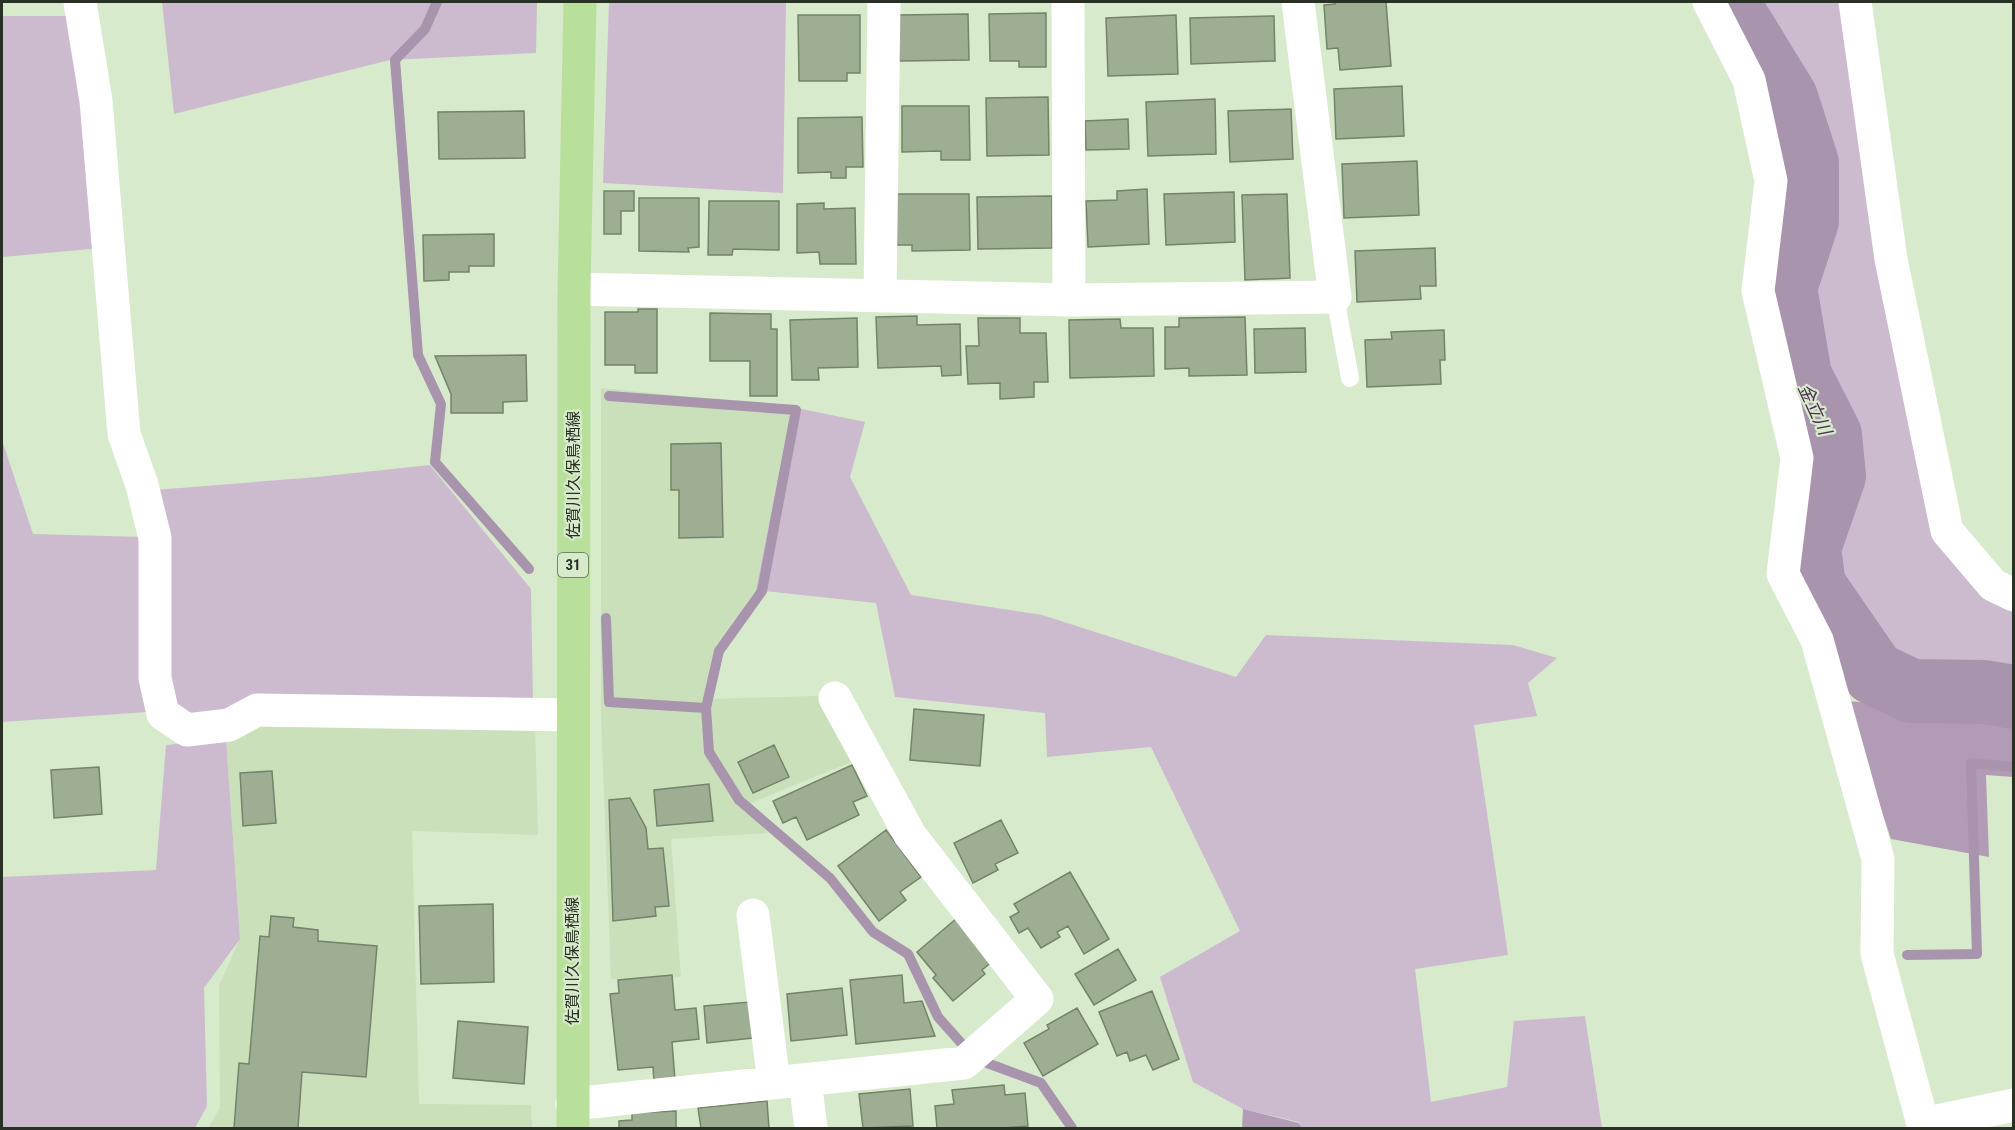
<svg xmlns="http://www.w3.org/2000/svg" width="2015" height="1130" viewBox="0 0 2015 1130" font-family="'Roboto Condensed','Noto Sans JP',sans-serif">
<style>
.built{fill:#c9e0bb}
.green{fill:#ccbacf}
.forest{fill:#b29cb5}
.lines{fill:none;stroke-linecap:round;stroke-linejoin:round}
.stream{stroke:#a994ad;stroke-width:10}
.river{stroke:#a994ad;stroke-width:64}
.building{fill:#9dae93;stroke:#738469;stroke-width:1.5}
.lane{stroke:#fff;stroke-width:18}
.street{stroke:#fff;stroke-width:33}
.primary{stroke:#b8e09b;stroke-width:33}
.labels{text-anchor:middle;dominant-baseline:central;stroke-width:4.5;stroke-linejoin:round;paint-order:stroke}
.shield{fill:#d7eacc;stroke:#5d6857;stroke-width:1.5}
.shield-label{font-size:15px;font-weight:bold;fill:#293125}
.street-label{font-size:16px;fill:#293125;stroke:#d7eacc}
.water-label{font-size:18px;font-style:italic;fill:#4c2d52;stroke:#d7eacc}
</style>
<rect width="100%" height="100%" fill="#d7eacc"/>
<path class="built" d="M601,388L792,407L756,590L715,647L706,699L818,696L851,762L751,803L767,833L671,839L681,977L611,979L601,717Z
M258,718L535,723L538,835L412,831L419,1104L531,1105L532,1128H208L220,1108L219,986L240,938L226,739Z"/>
<path class="green" d="M162,2H537L536,53L390,60L174,114Z
M609,2H786L783,193L603,183Z
M1753,2H1845L1933,534L2013,611V681L1894,668L1823,559L1853,452L1814,367L1801,292L1822,230L1816,129Z
M2,16H75L102,248L2,257Z
M792,407L865,422L850,477L911,595L1042,615L1236,677L1266,635L1513,645L1557,658L1528,683L1537,716L1474,725L1508,955L1415,969L1431,1102L1507,1087L1514,1021L1585,1016L1602,1128H1302L1299,1122L1243,1109L1193,1082L1160,977L1240,931L1151,747L1047,757L1045,713L895,697L876,603L756,590Z
M2,440L33,534L143,537L148,712L2,722Z
M430,465L531,589L533,704L188,720L169,698L155,490L317,477Z
M226,739L240,939L204,988L207,1106L195,1128H2V877L156,870L166,745Z"/>
<path class="forest" d="M1845,701L2013,712V777L1986,775L1989,857L1891,839Z
M1243,1109L1299,1123L1302,1128H1242Z"/>
<g class="lines">
<path class="stream" d="M437,2L425,29L395,60L418,355L441,404L435,462L529,569
M609,396L796,410L762,591L719,651L706,708L709,752L739,800L830,878L873,932L908,954L938,1017L962,1044
M606,618L609,702L706,708
M1907,955L1977,954L1971,763L2014,767
M987,1063L1041,1083L1072,1128"/>
<path class="river" d="M1727,2L1786,98L1807,163V221L1785,288L1800,376L1830,435L1834,476L1809,548L1814,586L1874,673L1911,691L1984,692L2014,697"/>
</g>
<path class="building" d="M1334,2H1386L1391,66L1340,70L1338,48L1327,49L1324,5L1335,4Z
M1046,13V67H1019V61H990L989,14Z
M968,14L969,60L899,61V15Z
M798,15H860V73H847V81H799Z
M1176,15L1178,74L1108,76L1106,18Z
M1274,16L1275,61L1191,64L1190,18Z
M1402,86L1404,136L1336,139L1334,89Z
M1048,97L1049,155L987,156L986,98Z
M1215,99L1216,154L1148,156L1146,102Z
M902,106H969L970,160H941V151L902,152Z
M1291,109L1293,159L1230,162L1228,111Z
M524,111L525,158L439,159L438,112Z
M862,117L863,167H846V178H831V172L798,173V118Z
M1128,119L1129,149L1086,150L1085,121Z
M1417,161L1419,215L1344,218L1342,164Z
M1147,189L1149,244L1088,247L1086,201L1117,200V191Z
M604,191H634V211H621V234H604Z
M1234,192L1235,242L1166,245L1164,194Z
M895,194H969L970,250L912,251V245H896Z
M1287,194L1290,278L1245,280L1242,195Z
M1052,196V248L978,249L977,197Z
M639,198H699V247L688,248L689,252L639,251Z
M709,201H779V250L733,249L732,255H708Z
M824,203V209L855,208L856,264H820L819,252L797,253V204Z
M494,234V266H469V272H449V280L424,281L423,235Z
M1435,248L1436,286H1420L1421,299L1357,302L1355,251Z
M638,309H657V373H635V365H605V312H638Z
M710,313L771,314V329H777V396H750V361H710Z
M917,316V325L960,324L961,375L942,376L941,366L878,368L876,317Z
M1245,317L1247,375L1189,376V368L1165,369V327H1179V318Z
M857,318L858,367L818,368L819,380H792L790,320Z
M978,318H1020V333H1046L1048,382H1034V397L1000,399V383L968,384L966,346H979Z
M1120,319L1121,328H1153L1154,376L1070,378L1069,320Z
M1305,328L1306,372L1255,373L1254,329Z
M1444,330L1445,360H1440L1441,384L1367,387L1365,340L1392,339L1391,332Z
M526,355L527,401L503,402V413H451V394L435,356Z
M721,443L723,537L679,538V490H671V444Z
M914,709L984,715L980,766L910,760Z
M774,745L789,777L753,793L738,762Z
M852,765L867,796L853,802L859,815L807,840L796,817L783,823L773,801Z
M99,767L102,814L54,818L51,770Z
M272,771L276,823L243,826L240,773Z
M709,784L713,821L657,826L654,790Z
M630,798L646,828L648,849L663,848L669,906L655,907L656,916L613,921L609,800Z
M1001,820L1018,853L995,864L998,870L973,883L954,843Z
M886,830L921,877L900,892L906,900L879,921L838,866Z
M1070,872L1109,939L1084,954L1068,926L1057,932L1060,937L1041,948L1028,928L1019,933L1010,917L1019,912L1014,904Z
M493,904L494,982L421,984L419,906Z
M271,916L294,918L293,927L318,930V941L377,946L366,1077L302,1072L298,1128H234L239,1063L249,1064L260,936L269,937Z
M957,918L993,961L982,970L985,974L953,1001L933,978L936,975L917,952Z
M1118,949L1136,980L1094,1005L1075,974Z
M672,975L675,1010L696,1008L699,1039L672,1042L675,1080L654,1081L653,1067L618,1070L610,994L619,993L618,980Z
M902,975L904,1003L922,1001L935,1036L856,1044L850,980Z
M842,988L847,1035L791,1041L787,994Z
M1152,991L1179,1059L1153,1070L1146,1055L1130,1061L1127,1052L1117,1056L1099,1012Z
M750,1002L753,1038L707,1043L704,1006Z
M1077,1008L1098,1044L1043,1076L1024,1043L1049,1029L1047,1025Z
M458,1021L528,1027L524,1084L453,1078Z
M1004,1085L1005,1095L1025,1093L1028,1126L1002,1128H937L935,1106L954,1104L952,1090Z
M910,1089L913,1126L863,1128L859,1094Z
M767,1101L769,1128H701L698,1108Z
M676,1111V1128H619V1121L632,1120V1113Z"/>
<g class="lines">
<path class="lane" d="M1335,297L1350,378"/>
<path class="street" d="M80,2L96,101L124,434L142,485L155,538V678L163,714L187,730L229,725L257,710L573,715
M1068,2L1069,300
M1709,2L1749,80L1771,181L1758,291L1797,458L1783,574L1817,640L1878,859L1877,954L1924,1128
M1855,2L1891,259L1947,531L1993,585L2014,595
M574,289L1069,300L1335,297L1298,2
M880,296L884,2
M753,915L774,1083
M805,1080L811,1128
M572,1104L964,1063L1037,999L910,835L835,698
M1923,1124L2014,1105"/>
<path class="primary" d="M573,1128L574,289L580,2"/>
</g>
<g class="labels">
<rect class="shield" x="558" y="553" width="30" height="24" rx="4.5"/>
<g class="shield-label">
<text x="573" y="565">31</text>
</g>
<g class="street-label">
<text transform="translate(573 475) rotate(-90)">佐賀川久保鳥栖線</text>
<text transform="translate(572 961) rotate(-90)">佐賀川久保鳥栖線</text>
</g>
<g class="water-label">
<text transform="translate(1815 409) rotate(65)">金立川</text>
</g>
</g>
<rect width="2015" height="1130" fill="none" stroke="#293125" stroke-width="6"/>
</svg>
